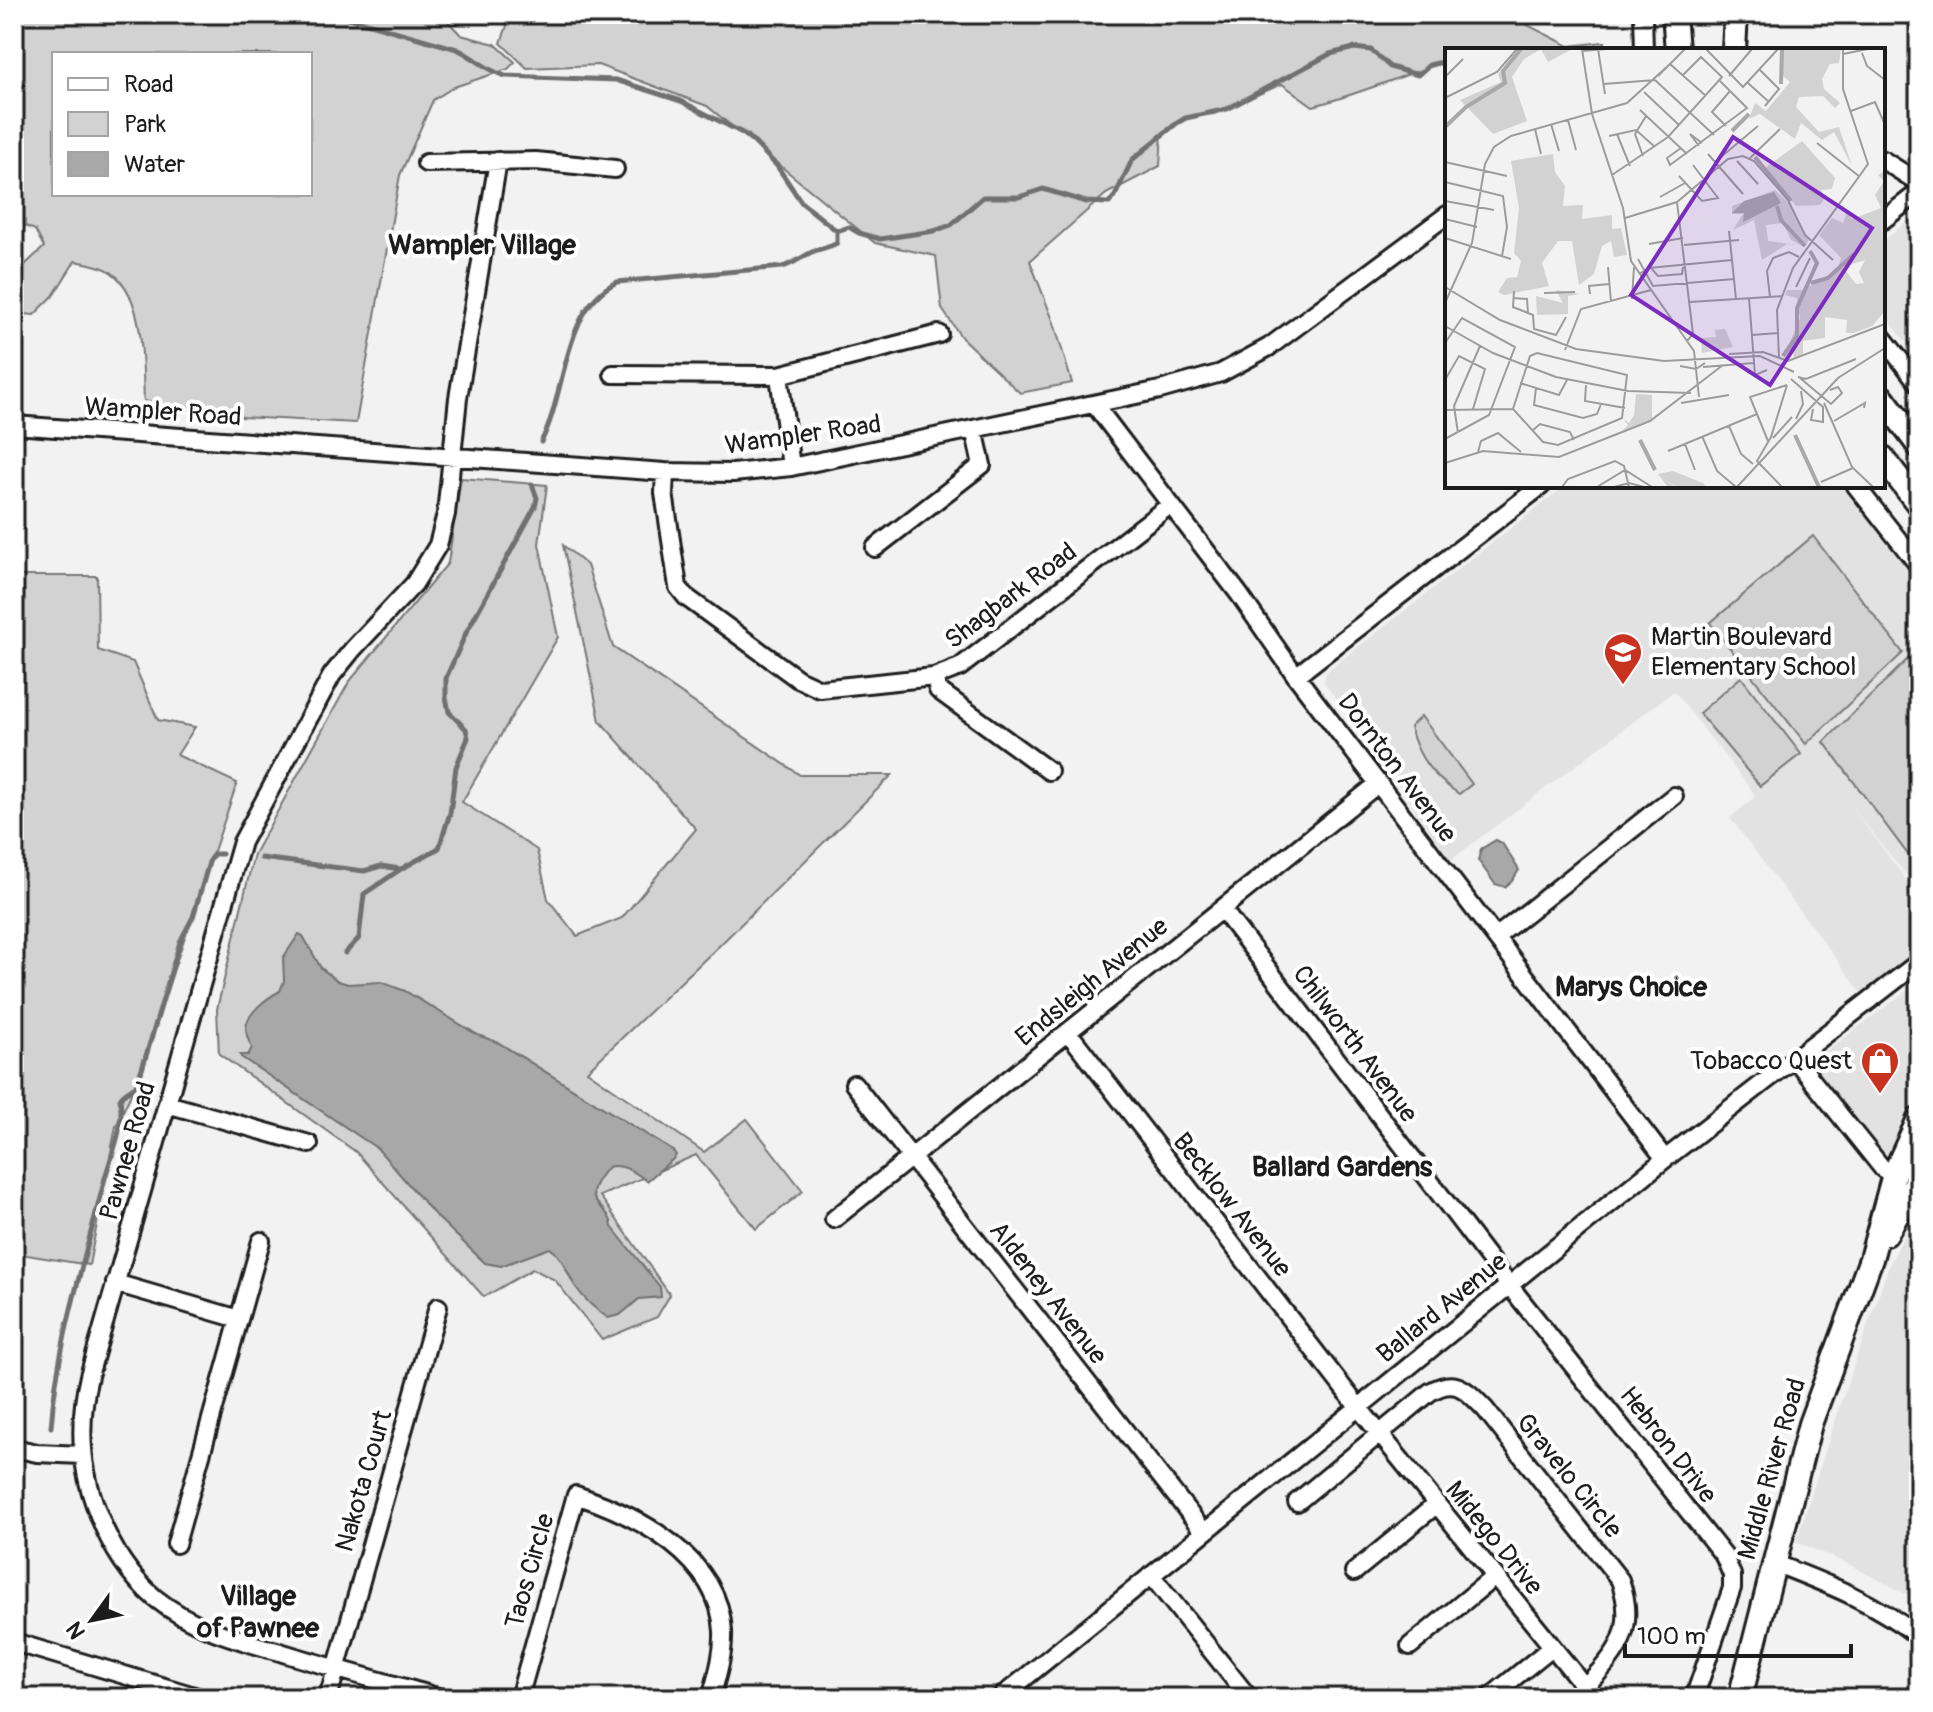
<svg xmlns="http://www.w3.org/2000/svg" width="1933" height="1712" viewBox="0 0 1933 1712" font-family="Pangolin,sans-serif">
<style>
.built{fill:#e2e2e2}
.green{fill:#d2d2d2;stroke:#777;stroke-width:2;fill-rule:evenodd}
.water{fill:#a8a8a8;stroke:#707070;stroke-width:2}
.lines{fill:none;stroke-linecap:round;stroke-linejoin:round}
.stream{stroke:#707070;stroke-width:5}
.street-casing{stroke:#1c1c1c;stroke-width:22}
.secondary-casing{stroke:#1c1c1c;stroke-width:28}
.street{stroke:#fff;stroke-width:16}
.secondary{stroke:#fff;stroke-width:22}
.rail-casing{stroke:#1c1c1c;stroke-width:8}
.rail{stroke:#fff;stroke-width:5;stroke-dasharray:15;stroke-linecap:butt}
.labels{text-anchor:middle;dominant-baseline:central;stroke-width:8;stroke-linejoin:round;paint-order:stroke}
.street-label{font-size:26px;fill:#1c1c1c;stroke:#fff}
.poi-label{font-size:26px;fill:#1c1c1c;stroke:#fff;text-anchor:start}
.neighbourhood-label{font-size:28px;font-weight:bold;fill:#1c1c1c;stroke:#fff}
.inset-river{fill:none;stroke:#a8a8a8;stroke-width:4}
.inset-road{fill:none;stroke:#9c9c9c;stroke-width:2}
.view{fill:#7b2cbf;fill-opacity:0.15;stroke:#7b2cbf;stroke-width:4}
.inset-edge{fill:none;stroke:#1c1c1c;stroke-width:4}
</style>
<rect width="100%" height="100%" fill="#f2f2f2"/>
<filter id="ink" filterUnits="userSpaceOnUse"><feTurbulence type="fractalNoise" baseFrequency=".0125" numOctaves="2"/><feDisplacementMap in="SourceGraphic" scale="16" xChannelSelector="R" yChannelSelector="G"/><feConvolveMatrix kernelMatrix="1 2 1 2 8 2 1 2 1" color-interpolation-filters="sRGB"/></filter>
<g filter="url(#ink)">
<path class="built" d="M1919,212V359L1883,313V241Z
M1565,486H1843L1919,585V891L1850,805L1919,897V953L1864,996L1730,818L1756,796L1674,691L1451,860L1324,682L1326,672Z
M1919,982V1105L1892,1165L1806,1066Z
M1919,1207V1605L1910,1596L1848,1564L1796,1542L1841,1402L1889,1265Z"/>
<path class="green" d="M14,14H441L461,35L495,44L515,62L508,69L454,87L433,100L400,175L356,423L222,416L144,401C142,362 146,290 106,269C97,265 85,263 75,261L53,296L34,315L14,313V275L44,247L35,230L14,221ZM310,54V194H54V54Z
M511,14H1506L1569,46L1605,42L1604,50H1447V62C1401,75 1360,94 1313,106L1282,84L1214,114L1184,117L1162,133L1160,166L1106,194L1030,261L1054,323L1072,383L1020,393L962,338L942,309L936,256L875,243L707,106L598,65L527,68L501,43Z
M461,478L547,485L539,544L558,637L462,802L537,850L548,899L577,936L622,918L696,829L600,721L563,545L587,565L613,647L800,775H892L720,945L587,1071L704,1152L747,1119L803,1191L756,1229L696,1155L600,1196L670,1295L657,1317L602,1340L555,1280L533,1269L484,1297L356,1152L219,1054L217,1009L254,854L349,682L448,563Z
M1813,536L1903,653L1806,744L1710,623Z
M14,576H97L98,650L133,662L158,720L195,727L177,755L237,783L133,1090L116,1126L89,1265L14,1253Z
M1919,648V861L1915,864L1824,742Z
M1741,677L1801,754L1760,786L1699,713Z
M1421,716L1472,784L1459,794C1432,776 1418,758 1410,727Z"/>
<path class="water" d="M1496,840L1502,843L1519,870L1512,881L1505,887L1495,884L1478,860L1481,849Z
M299,934L303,936L321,968L338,981L348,984L381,982L405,991L478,1035L499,1043L673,1151L676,1155L673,1159L647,1181C636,1173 623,1163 608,1167C573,1206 611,1202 612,1227L660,1287L661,1297L639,1299L620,1315L608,1318C596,1310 583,1298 575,1286C567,1273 563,1257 550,1248L501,1266L485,1263L434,1214L378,1149L241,1057L240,1055H248L252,1048C249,1042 246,1036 246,1029C246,1013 267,998 280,991L284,981L283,958Z"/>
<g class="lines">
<path class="stream" d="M335,14L457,49C474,57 486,70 505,76L616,80L681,101L748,136L777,166L802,203L837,231V243C829,248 821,248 812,252C801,257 794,264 782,267L617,282C562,308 567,393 541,442
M1613,50L1616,48
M837,231L849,227L859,233L880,239L934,231L951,225L983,197H1019L1043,189L1086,202L1109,203L1115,196L1132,160L1177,123L1186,118L1227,109L1330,54L1354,48L1371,50L1390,67L1418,75L1429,65L1447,61
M261,858L364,871L381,866L400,869
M345,953L359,938L364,894L401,869L439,848L450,813L456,767L468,738L466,729L449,712L446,697V678L466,633L535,507L537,498L532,484
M51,1427C57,1344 84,1263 104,1182C111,1153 125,1130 120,1099C123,1091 133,1090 138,1083L180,942L193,917L210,859L214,854H222"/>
<defs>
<path id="street" d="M1643,14L1644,50
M1883,160L1919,183
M426,163L536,161L615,169
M1883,220L1919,192
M1883,338L1919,384
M613,374L779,375L939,334
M779,375L791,467
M1094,404L1239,594L1296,676L1665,1159
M14,425L665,472L733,473L791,467L1160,390L1221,373L1269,347L1447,215
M665,472L664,493L678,587L686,597L798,679L820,689L934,677L960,667L1170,505
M1856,486L1919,566
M875,548L982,465L974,429
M1296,676L1541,486
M934,677L938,690L1049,771
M1222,909L1509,1285L1724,1556L1732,1575V1588L1694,1698
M1496,937L1674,796
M1068,1032L1358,1407L1594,1698
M1795,1059L1883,1169L1894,1174
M854,1084L1204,1532
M167,1104L309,1144
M834,1219L1379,783
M115,1283L239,1319
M14,1448L37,1453L82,1455
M1297,1502L1430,1392C1457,1376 1467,1391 1485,1409L1620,1580C1637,1628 1619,1654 1584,1687
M176,1544L261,1241
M1774,1563C1828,1584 1873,1601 1919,1637
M1354,1572L1437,1504
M1151,1575L1249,1698
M14,1642L201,1698
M1410,1646L1494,1577
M328,1698L438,1307
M441,1698C388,1683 336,1669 283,1653C239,1640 192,1628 155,1598C129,1576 110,1545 98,1513C80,1468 78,1423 89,1376L242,842L332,675L353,649L414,584L438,545L446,514L458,398L498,161
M519,1698L576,1495C637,1515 719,1557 723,1631C724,1654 717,1676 711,1698
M1000,1698L1665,1159L1919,962
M1489,1698L1552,1647"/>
<path id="secondary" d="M1674,14L1677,50
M1734,50L1736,14
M1883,398L1919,446
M1883,458L1919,505
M1886,1234L1919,1177
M1740,1698L1810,1424L1871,1259L1894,1174L1919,1119"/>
</defs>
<use href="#street" class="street-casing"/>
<use href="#secondary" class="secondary-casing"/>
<use href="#street" class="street"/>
<use href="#secondary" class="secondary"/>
<defs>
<path id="rail" d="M1905,14L1919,24"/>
</defs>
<use href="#rail" class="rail-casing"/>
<use href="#rail" class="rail"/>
</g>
</g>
<defs>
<symbol id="school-pin" viewBox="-11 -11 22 30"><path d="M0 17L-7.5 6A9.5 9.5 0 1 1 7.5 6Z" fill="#c8321e" stroke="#fff"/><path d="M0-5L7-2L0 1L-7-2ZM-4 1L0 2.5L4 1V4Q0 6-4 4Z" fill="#fff"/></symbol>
<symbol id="shop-pin" viewBox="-11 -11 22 30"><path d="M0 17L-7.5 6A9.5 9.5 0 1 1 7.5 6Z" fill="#c8321e" stroke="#fff"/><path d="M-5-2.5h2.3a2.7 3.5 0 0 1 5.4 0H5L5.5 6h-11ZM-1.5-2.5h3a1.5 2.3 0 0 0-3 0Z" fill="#fff"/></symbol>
</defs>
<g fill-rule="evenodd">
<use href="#school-pin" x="1601" y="630" width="44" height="60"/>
<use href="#shop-pin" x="1858" y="1039" width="44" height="60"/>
</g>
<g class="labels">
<g class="street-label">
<text transform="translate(163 412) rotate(4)">Wampler Road</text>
<text transform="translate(803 435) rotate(-8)">Wampler Road</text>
<text transform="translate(1011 596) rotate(-37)">Shagbark Road</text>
<text transform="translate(1397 768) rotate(53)">Dornton Avenue</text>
<text transform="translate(1092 982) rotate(-39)">Endsleigh Avenue</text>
<text transform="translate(1355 1044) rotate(53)">Chilworth Avenue</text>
<text transform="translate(128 1151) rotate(-74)">Pawnee Road</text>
<text transform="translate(1232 1205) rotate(52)">Becklow Avenue</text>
<text transform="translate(1048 1293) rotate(52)">Aldeney Avenue</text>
<text transform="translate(1442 1308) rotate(-39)">Ballard Avenue</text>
<text transform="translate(1668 1445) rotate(52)">Hebron Drive</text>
<text transform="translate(1772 1469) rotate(-74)">Middle River Road</text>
<text transform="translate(1569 1476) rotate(51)">Gravelo Circle</text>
<text transform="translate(364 1481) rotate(-74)">Nakota Court</text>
<text transform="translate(1494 1538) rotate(51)">Midego Drive</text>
<text transform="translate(530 1571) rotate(-74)">Taos Circle</text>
</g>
<g class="poi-label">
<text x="1651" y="637">Martin Boulevard<tspan x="1651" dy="30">Elementary School</tspan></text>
<text x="1852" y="1061" text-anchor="end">Tobacco Quest</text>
</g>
<g class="neighbourhood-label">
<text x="482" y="245">Wampler Village</text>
<text x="1631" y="987">Marys Choice</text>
<text x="1342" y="1167">Ballard Gardens</text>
<text x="258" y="1596">Village<tspan x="258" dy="32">of Pawnee</tspan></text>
</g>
</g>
<g transform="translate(1445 48)">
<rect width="440" height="440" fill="#f2f2f2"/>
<path d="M75,1H127L103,14L96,1L79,11L67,29L82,73L48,86L15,52L56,34L53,26ZM337,1H396L394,15L385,16L377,31L379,41L395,55L390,60L378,48L354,49L351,59L374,84L394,79L407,118L389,84L377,92L356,75L350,91L315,66L304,71L310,55L321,63L345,34L337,27ZM357,93L390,130L387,141L376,142L380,150L375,157L351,158L320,120ZM108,106L110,124L120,138L118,158L138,157L137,171L167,167V181L176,180L182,207L169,209L166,193L157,198L149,226L134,237L127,193H113L97,215L104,238L59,247L53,244L62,230L72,229L76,213L69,205L74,160L66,113ZM440,123V263L427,278L409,285H401L402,272L380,269V290L358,293V306L349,310L347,302L339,308L355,270L352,250L340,247L342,242H357L391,225L396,210L374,187L387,170L398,175L402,164L407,171L436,160L430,147L439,133L433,127ZM420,212L414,224L419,235L411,236L398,219ZM330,142L345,156L364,192L359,199L346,192L338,175L321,177L323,193L353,197L342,196L317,212L309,172L288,182L298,166H287V158ZM111,242L135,246L123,248V266L92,267L91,248L118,255ZM280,281L288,299L257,305L256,290L271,289L270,282ZM191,346L207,347V371L177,383L183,377L178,371L184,375L189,367ZM228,423L258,435L261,439H233L220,432L231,439H223L213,426Z" fill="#d2d2d2" fill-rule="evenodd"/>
<path d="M329,144L336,155L298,174L299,165H287L299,153Z" fill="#a8a8a8"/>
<path class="inset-river" d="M336,36L337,1M0,79L21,59L60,35L58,23L76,1M287,83L304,66M310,109L346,153M332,158L336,172L360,198M366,235L383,230L409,206M338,308L352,288V260L372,215L365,203M350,387L374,439M195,392L210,422"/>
<path class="inset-road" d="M137,1L147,66L178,160L186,213L249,303L254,349M153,1L160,46M261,1L298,39L333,1M137,3L162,1M417,5L422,18L440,32M398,6L423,1M225,16L261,48M315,22L334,41L320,58M1,28L18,11M213,28L240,1M284,28L307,1M210,32L269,87M303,35L324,54M159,36L210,32M199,44L234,77M0,50L52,24L72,1M195,62L242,106M406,63L430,54L440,77M123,72L131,102M106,76L114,103M281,78L267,64L285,43M90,81L96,106M172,86L185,118M164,88L191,82L210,99M372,95L415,129M254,98L245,86L257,95M236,100L222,110L225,117L302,60L275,33M263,106L298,146M198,108L190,86L201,68M305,110L335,81M292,113L313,136M0,114L62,128M270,114L313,78M167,127L223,89L277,29L256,9L238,27M234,128L257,153L273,150L248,117M0,134L58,148L62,179L57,208M215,149L240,135M0,153L49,162M232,154L248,286L242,293M180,170L232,154L283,111L298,108L309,113L343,152L360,187L388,212M0,171L32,179M284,183L291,251M0,190L66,211M204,196L238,190M239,197L294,192M193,211L208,238L289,231M163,219L166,254M206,220L213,228L237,226L238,219M194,226L204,220L287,212M0,239L55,272L131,301L219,313L315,308L349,324M351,239L365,210M69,243L68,259L88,267L89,281L111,287L121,269M99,245L130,244M145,246L144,238L164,236M325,249L322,223L328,210L344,204L354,209M68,250L82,251L83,265M304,250L310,327L322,322M187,251L189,219M245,254L337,248M0,255L27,195L40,116L49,99L66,88L182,55L225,16M0,278L48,305L111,329L183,343L246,345M307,287L333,285M0,295L17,270L70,299L44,367L0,391M120,302L136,261L206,242M92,305L182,327L177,370L113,397L98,394L68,361L85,308ZM284,306L318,304L343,313L440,276M334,310L332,262L348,220L423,116L398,41V1M235,318L251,321L260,315M258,319L309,315M353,329L361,331L411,311M355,330L386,356L397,345L393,339L385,342M346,331L378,359V374L366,372L368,361M0,332L14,308L40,321L28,361M75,335L114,347L122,332M141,337L140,353L180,360M91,340L89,357L138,370L152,366L156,356M236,355L284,347M379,355L407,419L428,439M0,362L68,361M351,371L358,356L356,343M389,373L420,355L419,360M284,378L296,406L308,416M87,383L95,376L125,384L129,392M13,385L9,358L35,298M257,388L272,423L291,439M328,390L347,369M323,393L305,349L342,337M240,396L250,422M223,403L312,366M33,404L36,393L53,385L76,404M0,415L38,403L114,409L205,373L278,317M376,434L408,420M117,439L123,431L170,413L179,418L184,439M152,439L180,422L207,439M169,439L184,435L199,439M292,439L393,330L440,300M337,439L312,413L326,389L342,337"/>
<path class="view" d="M288,89L427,180L325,337L186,247Z"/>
<rect width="440" height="440" class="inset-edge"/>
</g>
<rect width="1933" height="1712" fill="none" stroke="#fff" stroke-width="48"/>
<rect x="24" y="24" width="1885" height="1664" fill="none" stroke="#1c1c1c" stroke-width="3" filter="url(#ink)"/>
<rect x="52" y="52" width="260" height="144" fill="#ffffff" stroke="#a4a4a4" stroke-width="2"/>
<rect x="68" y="78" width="40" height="12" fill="#ffffff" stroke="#a4a4a4" stroke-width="2"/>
<text x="124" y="92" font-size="24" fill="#1c1c1c">Road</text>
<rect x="68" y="112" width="40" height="24" fill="#d2d2d2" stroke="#a4a4a4" stroke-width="2"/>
<text x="124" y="132" font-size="24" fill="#1c1c1c">Park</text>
<rect x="68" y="152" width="40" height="24" fill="#a8a8a8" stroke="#a4a4a4" stroke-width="2"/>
<text x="124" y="172" font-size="24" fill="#1c1c1c">Water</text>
<g transform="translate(92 1620) rotate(237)" stroke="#ffffff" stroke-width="6" paint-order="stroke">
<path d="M0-6L14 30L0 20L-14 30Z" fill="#1c1c1c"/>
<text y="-12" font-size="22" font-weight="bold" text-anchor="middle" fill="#1c1c1c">N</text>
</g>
<path d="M1625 1644v12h226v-12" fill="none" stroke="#1c1c1c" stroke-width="4"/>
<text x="1637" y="1644" font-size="24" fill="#1c1c1c" stroke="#ffffff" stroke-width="6" paint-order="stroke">100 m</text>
</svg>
